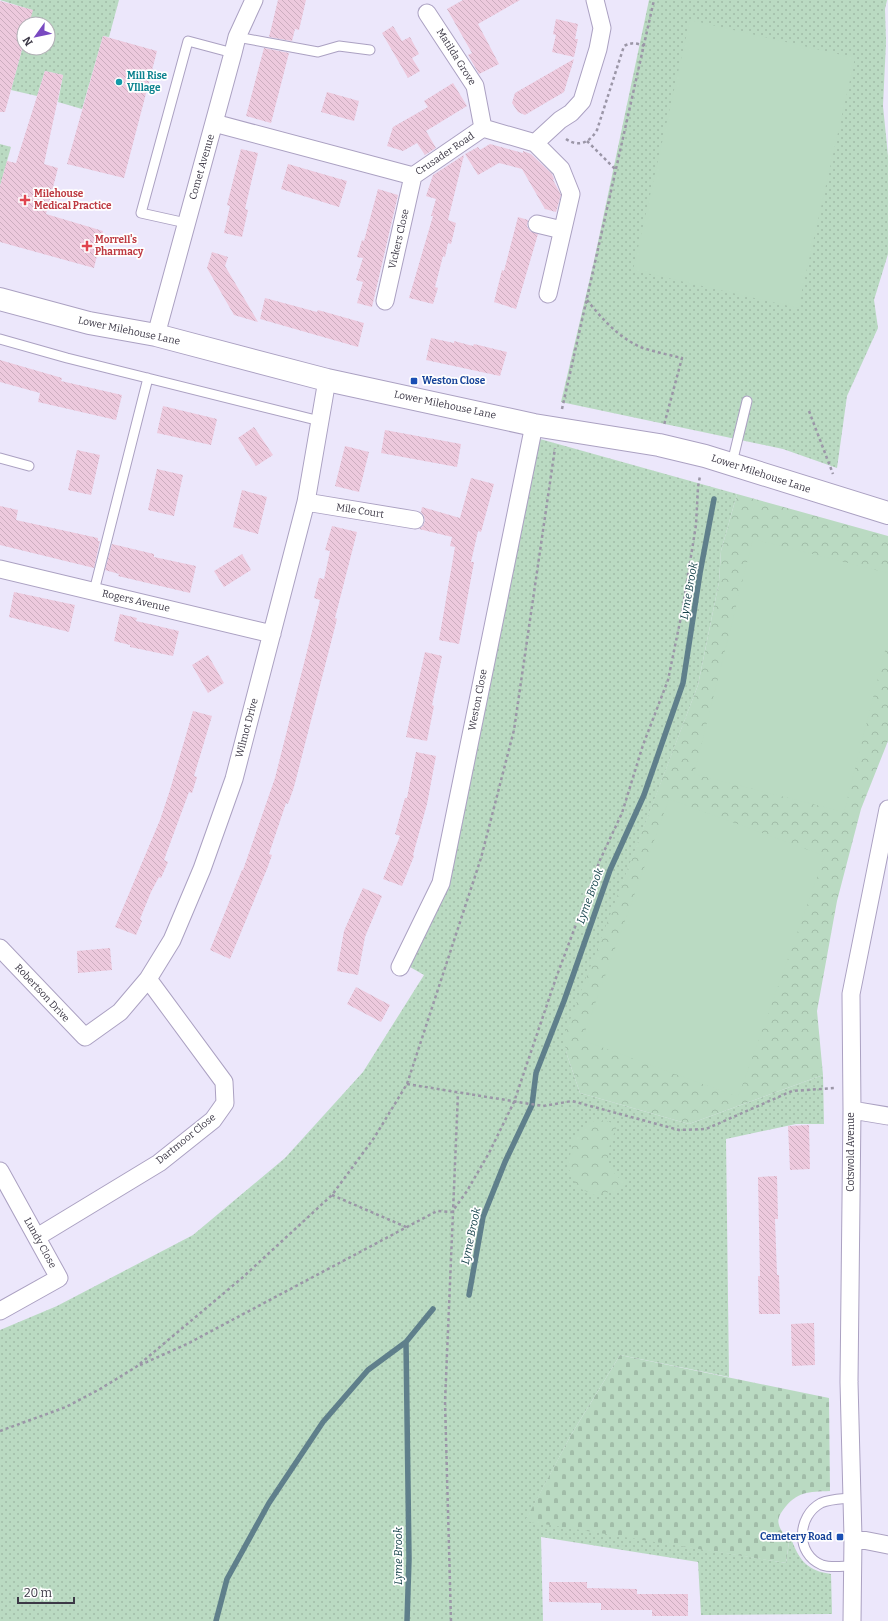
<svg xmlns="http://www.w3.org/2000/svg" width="888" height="1621" viewBox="0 0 888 1621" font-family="Bitter,serif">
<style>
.grass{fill:url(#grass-dots)}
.cemetery{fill:url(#cemetery-stones)}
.park{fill:url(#park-crowns)}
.pitch{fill:#badac2}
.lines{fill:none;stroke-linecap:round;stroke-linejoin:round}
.stream{stroke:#5f7f8b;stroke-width:5.5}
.building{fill:url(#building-back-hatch)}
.lane-casing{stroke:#aba1c2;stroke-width:11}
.street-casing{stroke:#aba1c2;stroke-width:19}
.secondary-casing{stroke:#aba1c2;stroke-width:24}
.path{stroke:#9b96a7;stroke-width:2.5;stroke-dasharray:3 3;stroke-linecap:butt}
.lane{stroke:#fff;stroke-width:9}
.street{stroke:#fff;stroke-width:17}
.secondary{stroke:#fff;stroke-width:22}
.culture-dot{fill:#0f9aa8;stroke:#fff;stroke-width:1.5}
.health-dot{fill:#e0444e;stroke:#fff;stroke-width:1.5}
.transit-dot{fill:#1a4fb4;stroke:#fff;stroke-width:1.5}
.labels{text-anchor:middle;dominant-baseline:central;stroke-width:3.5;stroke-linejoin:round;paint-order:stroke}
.street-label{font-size:10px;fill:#3c3846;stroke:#fff}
.culture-label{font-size:10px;font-weight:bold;fill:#0d838f;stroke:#fff;text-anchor:start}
.health-label{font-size:10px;font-weight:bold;fill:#be3a42;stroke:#fff;text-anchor:start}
.transit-label{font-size:10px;font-weight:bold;fill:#164399;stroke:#fff;text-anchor:start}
.water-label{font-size:11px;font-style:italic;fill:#15424a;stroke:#fff}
</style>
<defs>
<pattern id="grass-dots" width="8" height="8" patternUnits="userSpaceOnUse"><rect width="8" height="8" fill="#badac2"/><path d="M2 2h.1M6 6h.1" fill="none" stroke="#a1bca8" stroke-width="1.8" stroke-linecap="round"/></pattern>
<pattern id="cemetery-stones" width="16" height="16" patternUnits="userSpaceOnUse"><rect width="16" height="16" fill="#badac2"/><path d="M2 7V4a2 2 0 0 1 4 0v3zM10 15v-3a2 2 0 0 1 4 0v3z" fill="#a1bca8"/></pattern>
<pattern id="park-crowns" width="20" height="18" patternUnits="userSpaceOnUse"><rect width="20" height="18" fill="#badac2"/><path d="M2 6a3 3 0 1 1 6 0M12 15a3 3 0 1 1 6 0" fill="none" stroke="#a1bca8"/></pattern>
<pattern id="building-back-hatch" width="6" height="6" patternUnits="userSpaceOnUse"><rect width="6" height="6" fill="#edc9dd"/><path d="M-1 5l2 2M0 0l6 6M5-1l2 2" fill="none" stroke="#ccadbf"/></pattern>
</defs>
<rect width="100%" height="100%" fill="#ece7fb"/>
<path class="grass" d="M0,0H119L109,37L103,36L82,109L58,102L63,75L45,71L37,96L11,90L24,42V48H48V24H29L32,10Z
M649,0H887L885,9L886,42L883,106L888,156V254L874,300L878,328L847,396L837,468L783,449L561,402L594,261Z
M0,144L11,147L0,186Z
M540,439L737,494L721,551L719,582L698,685L564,1038L567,1055L580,1093L689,1124L823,1075L824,1124H796L726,1139L729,1377L620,1355L571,1435L526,1520L786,1563L789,1541H792C800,1562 809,1571 831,1574L832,1614L701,1615L698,1562L541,1537L543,1621H0V1330L57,1306L193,1235L285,1158L363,1072L424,975L410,967L444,895Z"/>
<path class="cemetery" d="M620,1355L829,1398L830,1491C808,1492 797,1491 783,1510C780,1514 777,1519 779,1525C780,1530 786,1536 789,1541L786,1563L525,1521L571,1435Z"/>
<path class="park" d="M737,494L888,536V741L861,809L837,901L817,1011L823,1075L689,1124L580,1093L567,1055L563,1038L698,685L719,582L721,551Z
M596,1119L618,1124C607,1150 600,1166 627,1184L620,1190L594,1195L577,1187L568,1167L573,1139Z"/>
<path class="pitch" d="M690,20L855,58L798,308L633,270Z
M753,539L888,573V639L844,812L694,774Z
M669,799L825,856L738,1097L582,1040Z"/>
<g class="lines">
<path class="stream" d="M469,1295L483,1217L505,1162L532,1105L536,1073L564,1001L610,870L644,795L683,683L700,573L714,499
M216,1621L227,1579L269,1503L323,1422L368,1370L406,1342
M407,1621L409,1559L406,1342L433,1309"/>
</g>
<path class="building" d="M278,0H306L299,30L295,29L292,41L269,37Z
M463,0H520L478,24L499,64L479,74L468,55L472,53L447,9Z
M0,1L33,10L29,24H24V42L5,112H0Z
M556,19L578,24L575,39H578L574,57L552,52L556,35L553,34Z
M393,26L402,41L410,37L419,54L412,58L420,71L408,78L382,33Z
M103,36L157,51L124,178L67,164Z
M264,48L289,53L271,123L246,116Z
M574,59L564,92L525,115L518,112L512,103L515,93Z
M45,71L63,75L44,164L58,168L46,214L103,231L94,268L0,242V186L7,161L16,163Z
M453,83L467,106L426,131L436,148L425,155L417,143L403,151L387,146L393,127L428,107L424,101Z
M327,92L359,101L354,121L321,112Z
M490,144L523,153V151L531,154L552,174L554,179L553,180L561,195L556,212L545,209L522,169L499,163L478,175L465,154L478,147L480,150Z
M241,149L258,153L245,209L248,210L242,237L224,233L230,206L227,205Z
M464,155L448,220L456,223L451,244L448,243L445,257L443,256L435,287L438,288L433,304L409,298L433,216H431L436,199L426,196L433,175Z
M288,164L347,181L339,207L281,189Z
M378,189L398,195L372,307L357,303L363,282L356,280L363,258L357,257L362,240L364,241Z
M518,217L528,220L527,226L530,231L538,234L516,309L494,302L502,270L504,271Z
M212,252L228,257L225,266L258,322L234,315L207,268Z
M265,298L317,312L318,310L364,323L358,347L260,319Z
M431,338L454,343V341L473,346L474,344L507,352L500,376L426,360Z
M0,360L62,378L61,381L122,395L116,420L38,402L40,393L0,382Z
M163,406L217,419L211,445L157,433Z
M254,427L273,455L256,466L238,438Z
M385,430L461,444L457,467L381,453Z
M345,446L369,452L359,492L335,486Z
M77,450L100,455L91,495L68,490Z
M157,469L183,475L174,516L148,510Z
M471,478L494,484L481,532L478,531L471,562H474L459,644L439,640L455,547L450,546L452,537L419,529L423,526L425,521L424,516L421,512L422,507L460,518Z
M242,490L267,497L258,534L233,527Z
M0,506L18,510L16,520L98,538V541H100L94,568L0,545Z
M332,526L357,532L335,618L337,619L294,787L288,804L286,803L269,854L272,855L267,869L230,959L210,950L242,870H243L275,778L320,600L314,598L319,578L324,579L330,551L325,550Z
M112,544L154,554V557L196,566L190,593L118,576L119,574L105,570Z
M242,554L251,570L224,587L214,571Z
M14,592L75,605L69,632L9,617Z
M120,614L137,618L136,621L179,631L173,656L130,647V645L114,641Z
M425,652L442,656L432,705L434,706L427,741L406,737Z
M208,655L224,683L208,693L192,665Z
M193,711L212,716L194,776L197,777L192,793L189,792L164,860L168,862L161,878L159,877L151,892L140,919L142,921L136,935L115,927L160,820L170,790Z
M416,752L436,756L427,804L413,855L414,856L402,886L383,879L400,836L395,834L405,798H407Z
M363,888L382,896L365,937L358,975L337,971L344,931Z
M110,948L112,970L78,973L77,951Z
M356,987L390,1005L381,1022L347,1004Z
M809,1125L810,1169L790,1170L788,1126Z
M777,1176L778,1219H775L777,1275H779L780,1314H759L758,1276H760L758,1177Z
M814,1323L815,1365L792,1366L791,1324Z
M549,1582H587V1588L637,1589V1594H688V1616H652V1610H601V1603L549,1602Z"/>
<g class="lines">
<defs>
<path id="lane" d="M237,37L318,52L339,46L370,50
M186,223L141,213L188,41L233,53
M0,339L67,358L320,421
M0,458L29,466
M732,463L747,401
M94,591L148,378
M851,1498C841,1499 830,1499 821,1503C797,1516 795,1554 822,1565C830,1568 843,1566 852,1566"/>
<path id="street" d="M427,13L475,86L483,128
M214,123L413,176L483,128L535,143L560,120L571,113L582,101L598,49L602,28L595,0
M535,143L561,169L571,194L548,294
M537,224L562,230
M385,301L413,176
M156,335L233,53L237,37L254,0
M306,502L415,520
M0,569L272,634
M0,948L85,1037L120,1012L148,979L172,940L202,869L234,779L306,502L327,380
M400,967L441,883L534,425
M852,1110L888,1116
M0,1171L59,1278L0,1311
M37,1237L159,1163L213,1120L225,1103L224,1082L148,979
M853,1538L888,1545
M852,1621L853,1538L849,1382L852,1110L851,994L888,809"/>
<path id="secondary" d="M0,299L89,323L156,335L327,380L534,425L659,445L705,456L888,513"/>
</defs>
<use href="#lane" class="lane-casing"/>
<use href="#street" class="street-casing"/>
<use href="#secondary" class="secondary-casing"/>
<path class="path" d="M566,139C579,148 590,142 597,130L624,46C632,42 636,43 644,46
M587,141L616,170
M587,300C602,319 620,339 643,348C656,352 669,355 682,358L664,425
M562,409L654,0
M809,411L833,474
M407,1084L543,1106L572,1101L679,1130L706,1129L792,1091L835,1088
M332,1195L406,1227
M140,1365L187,1344L437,1211L452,1212L467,1191L489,1153L514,1102L556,978L600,860L622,813L643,745L668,680L682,612L696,525L698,487L700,476
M0,1431L66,1407L100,1389L136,1367L242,1278L332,1195L374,1138L407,1084L481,858L514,730L555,448
M451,1621L445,1402L458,1093"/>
<use href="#lane" class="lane"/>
<use href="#street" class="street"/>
<use href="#secondary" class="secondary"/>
</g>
<circle class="culture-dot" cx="119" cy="82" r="4"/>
<g class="health-dot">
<path d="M23 194h4v4h4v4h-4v4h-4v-4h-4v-4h4z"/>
<path d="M85 240h4v4h4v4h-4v4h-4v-4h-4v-4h4z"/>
</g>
<g class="transit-dot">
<rect x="410" y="377" width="8" height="8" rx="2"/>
<rect x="836" y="1533" width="8" height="8" rx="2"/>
</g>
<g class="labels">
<g class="street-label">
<text transform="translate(456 57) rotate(58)">Matilda Grove</text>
<text transform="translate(445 154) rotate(-34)">Crusader Road</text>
<text transform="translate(202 167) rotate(-74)">Comet Avenue</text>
<text transform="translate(399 239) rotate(-77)">Vickers Close</text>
<text transform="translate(129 331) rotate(12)">Lower Milehouse Lane</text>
<text transform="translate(445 405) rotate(12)">Lower Milehouse Lane</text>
<text transform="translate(761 474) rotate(18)">Lower Milehouse Lane</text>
<text transform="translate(360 511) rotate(9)">Mile Court</text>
<text transform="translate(136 601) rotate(13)">Rogers Avenue</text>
<text transform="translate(478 700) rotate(-79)">Weston Close</text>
<text transform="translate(247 728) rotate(-75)">Wilmot Drive</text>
<text transform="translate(42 993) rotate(47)">Robertson Drive</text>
<text transform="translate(186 1139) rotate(-39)">Dartmoor Close</text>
<text transform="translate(851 1152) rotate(-90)">Cotswold Avenue</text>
<text transform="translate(40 1243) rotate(61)">Lundy Close</text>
</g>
<g class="culture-label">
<text x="127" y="76">Mill Rise<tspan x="127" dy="12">VIllage</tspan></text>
</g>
<g class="health-label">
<text x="34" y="194">Milehouse<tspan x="34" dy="12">Medical Practice</tspan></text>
<text x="95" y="240">Morrell's<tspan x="95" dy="12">Pharmacy</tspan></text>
</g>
<g class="transit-label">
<text x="422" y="381">Weston Close</text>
<text x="832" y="1537" text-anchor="end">Cemetery Road</text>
</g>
<g class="water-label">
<text transform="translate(689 591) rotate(-80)">Lyme Brook</text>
<text transform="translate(590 896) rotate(-70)">Lyme Brook</text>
<text transform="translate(471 1236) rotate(-78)">Lyme Brook</text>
<text transform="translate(398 1556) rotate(-90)">Lyme Brook</text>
</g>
</g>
<g transform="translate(36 36) rotate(237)"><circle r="19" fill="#ffffff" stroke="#b1afb5"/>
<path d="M0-3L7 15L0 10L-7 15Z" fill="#7949c1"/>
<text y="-6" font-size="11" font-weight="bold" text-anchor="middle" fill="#3c3846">N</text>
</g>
<path d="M18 1597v6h56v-6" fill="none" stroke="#3c3846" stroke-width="2"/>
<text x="24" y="1597" font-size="12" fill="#3c3846" stroke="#ffffff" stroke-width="3" paint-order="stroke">20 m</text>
</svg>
